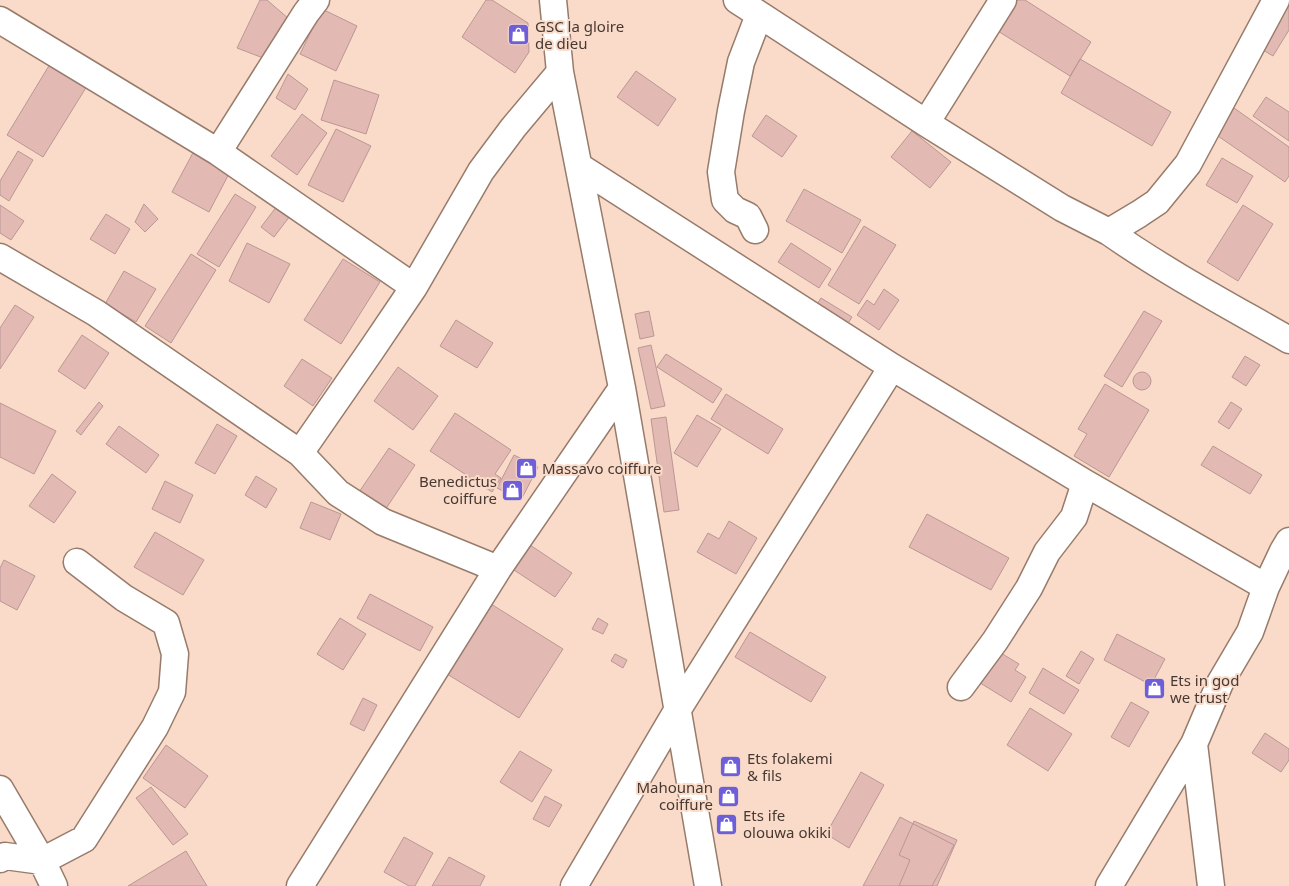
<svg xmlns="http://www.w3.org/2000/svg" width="1289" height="886" viewBox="0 0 1289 886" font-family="'Noto Sans',sans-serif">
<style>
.building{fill:#e3b9b4;stroke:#ba9793}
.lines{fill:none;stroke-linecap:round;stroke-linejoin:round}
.street-casing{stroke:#977b6b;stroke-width:29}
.street{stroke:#fff;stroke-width:26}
.labels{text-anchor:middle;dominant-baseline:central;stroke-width:4;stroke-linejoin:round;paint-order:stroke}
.poi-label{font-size:15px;fill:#463932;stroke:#fadbc9;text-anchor:start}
</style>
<rect width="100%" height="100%" fill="#fadbc9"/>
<path class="building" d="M260,0H267L289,19L271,61L237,48Z
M486,0H492L528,23L529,52L515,73L462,37Z
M1010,0H1025L1091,42L1070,76L993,28Z
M1289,0V30L1273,56L1258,47Z
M322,9L357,26L336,71L300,54Z
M1080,59L1171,112L1152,146L1061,93Z
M50,64L87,86L43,157L7,135Z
M636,71L676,99L658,126L617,97Z
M288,74L308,89L295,110L276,98Z
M334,80L379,95L366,134L321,120Z
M1266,97L1289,112V141L1253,116Z
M1234,108L1289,147V176L1285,182L1215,134Z
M302,114L327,133L297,175L271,156Z
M766,115L797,136L782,157L752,136Z
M336,129L371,146L343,202L308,185Z
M912,131L951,162L930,188L891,157Z
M195,149L232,168L209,212L172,192Z
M18,151L33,160L9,201L0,195V181Z
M1222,158L1253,176L1237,203L1206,185Z
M804,189L861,220L842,253L786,221Z
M235,194L256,207L219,267L197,254Z
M144,204L158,219L145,232L135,222Z
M0,205L24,221L11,240L0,233Z
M1243,205L1273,224L1238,281L1207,262Z
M277,206L290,216L274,237L261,227Z
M106,214L130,229L115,254L90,239Z
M864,226L896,245L859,304L828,285Z
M247,243L290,264L269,303L229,281Z
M791,243L831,269L819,288L778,262Z
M191,254L216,270L171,343L145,326Z
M343,259L380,282L341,344L304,320Z
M124,271L156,289L136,322L105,304Z
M884,289L899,300L879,330L857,315L867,300L874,305Z
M821,298L852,317L845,328L814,309Z
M15,305L34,317L0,369V328Z
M649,311L654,336L640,339L635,314Z
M1144,311L1162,321L1122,387L1104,376Z
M456,320L493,343L477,368L440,346Z
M82,335L109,353L85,389L58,371Z
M651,345L665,406L651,409L638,348Z
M666,354L722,389L713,403L657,367Z
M1245,356L1260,365L1246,386L1232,377Z
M302,359L332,378L313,406L284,386Z
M398,367L438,396L413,430L374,401Z
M1133 381a9 9 0 1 1 18 0a9 9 0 1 1-18 0Z
M1105,384L1149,410L1109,477L1074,456L1087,434L1078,429Z
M726,394L783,429L768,454L711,419Z
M99,402L103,406L81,435L76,431Z
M1231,402L1242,409L1229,429L1218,422Z
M0,403L56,431L34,474L0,457Z
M455,413L511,450L495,474L501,478L492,492L430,451Z
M697,415L721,429L697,467L674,453Z
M666,417L679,510L664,512L651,419Z
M217,424L237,436L215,474L195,463Z
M119,426L159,455L146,473L106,444Z
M1213,446L1262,475L1250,494L1201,465Z
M389,448L415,465L383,513L357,495Z
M514,455L538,467L521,500L497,488Z
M52,474L76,492L54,523L29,506Z
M256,476L277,489L266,508L245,495Z
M165,481L193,495L180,523L152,509Z
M311,502L341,514L330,540L300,528Z
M927,514L1009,558L991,590L909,547Z
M729,521L757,538L736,574L697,552L708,533L719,539Z
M155,532L204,560L183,595L134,567Z
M530,545L572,573L555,597L514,570Z
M4,560L35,576L17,610L0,601V568Z
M370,594L433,627L420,651L357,618Z
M491,604L563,649L519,718L447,674Z
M340,618L366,634L343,670L317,654Z
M598,618L608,624L603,634L592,629Z
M750,632L826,677L811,702L735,657Z
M1117,634L1165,659L1151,685L1104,660Z
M996,650L1019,664L1015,670L1026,677L1011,702L977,681Z
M1081,651L1094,659L1079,684L1066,676Z
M615,654L627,660L623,668L611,661Z
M1043,668L1079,690L1064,714L1029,693Z
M363,698L377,705L364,731L350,724Z
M1131,702L1149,712L1129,747L1111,737Z
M1030,708L1072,734L1048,771L1007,745Z
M1265,733L1289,749V760L1281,772L1252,753Z
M166,745L208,776L185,808L143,778Z
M520,751L552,770L532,802L500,782Z
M861,772L884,785L849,848L826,834Z
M151,787L188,834L173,845L136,798Z
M545,796L562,805L549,827L533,819Z
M900,817L954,845L932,886H863Z
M914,821L957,840L937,886H899L910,860L899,855Z
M404,837L433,853L415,886H409L384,872Z
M186,851L207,886H128Z
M449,857L485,876L480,886H432Z"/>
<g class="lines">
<defs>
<path id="street" d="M553,0L560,72L622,388L708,886
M737,0L926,123L1062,208L1109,232L1139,214L1157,202L1188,164L1276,0
M0,20L218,152L414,287L481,171L513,128L560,72
M926,123L1003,0
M218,152L306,13L316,0
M580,167L892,367L1085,483L1266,587
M755,230L748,216L735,210L725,200L721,172L731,111L741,62L759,15
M1109,232C1166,272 1228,305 1289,340
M0,257L96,313L300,453L338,493L383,522L498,569
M300,453L370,352L414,287
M961,687L995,641L1029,588L1047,552L1074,517L1085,483
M1194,744L1211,886
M0,789L42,861L54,886
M0,859L5,856L42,861L84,839L155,727L172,692L175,654L166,623L124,598L77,562
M300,886L498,569L622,388
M574,886L678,709L892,367
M1109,886L1194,744L1220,683L1250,632L1266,587L1283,551L1289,541"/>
</defs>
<use href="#street" class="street-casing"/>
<use href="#street" class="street"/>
</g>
<defs>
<symbol id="shop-square" viewBox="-11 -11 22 22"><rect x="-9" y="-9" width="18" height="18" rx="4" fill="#6e5fd9" stroke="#fadbc9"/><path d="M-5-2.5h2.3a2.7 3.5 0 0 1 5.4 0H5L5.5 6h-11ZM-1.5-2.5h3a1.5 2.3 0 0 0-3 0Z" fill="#fff"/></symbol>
</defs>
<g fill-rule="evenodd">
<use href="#shop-square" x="506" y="22" width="25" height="25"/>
<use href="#shop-square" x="514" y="456" width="25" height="25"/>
<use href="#shop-square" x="500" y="478" width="25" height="25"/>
<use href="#shop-square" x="1142" y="676" width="25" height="25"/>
<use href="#shop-square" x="718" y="754" width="25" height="25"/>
<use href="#shop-square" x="716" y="784" width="25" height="25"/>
<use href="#shop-square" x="714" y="812" width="25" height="25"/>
</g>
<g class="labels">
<g class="poi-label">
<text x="535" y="26">GSC la gloire<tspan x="535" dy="17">de dieu</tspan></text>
<text x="542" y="468">Massavo coiffure</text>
<text x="497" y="481" text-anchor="end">Benedictus<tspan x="497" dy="17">coiffure</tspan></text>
<text x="1170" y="680">Ets in god<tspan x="1170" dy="17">we trust</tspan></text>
<text x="747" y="758">Ets folakemi<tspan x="747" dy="17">&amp; fils</tspan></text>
<text x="713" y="787" text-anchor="end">Mahounan<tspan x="713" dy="17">coiffure</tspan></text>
<text x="743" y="815">Ets ife<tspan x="743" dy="17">olouwa okiki</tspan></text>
</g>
</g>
</svg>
